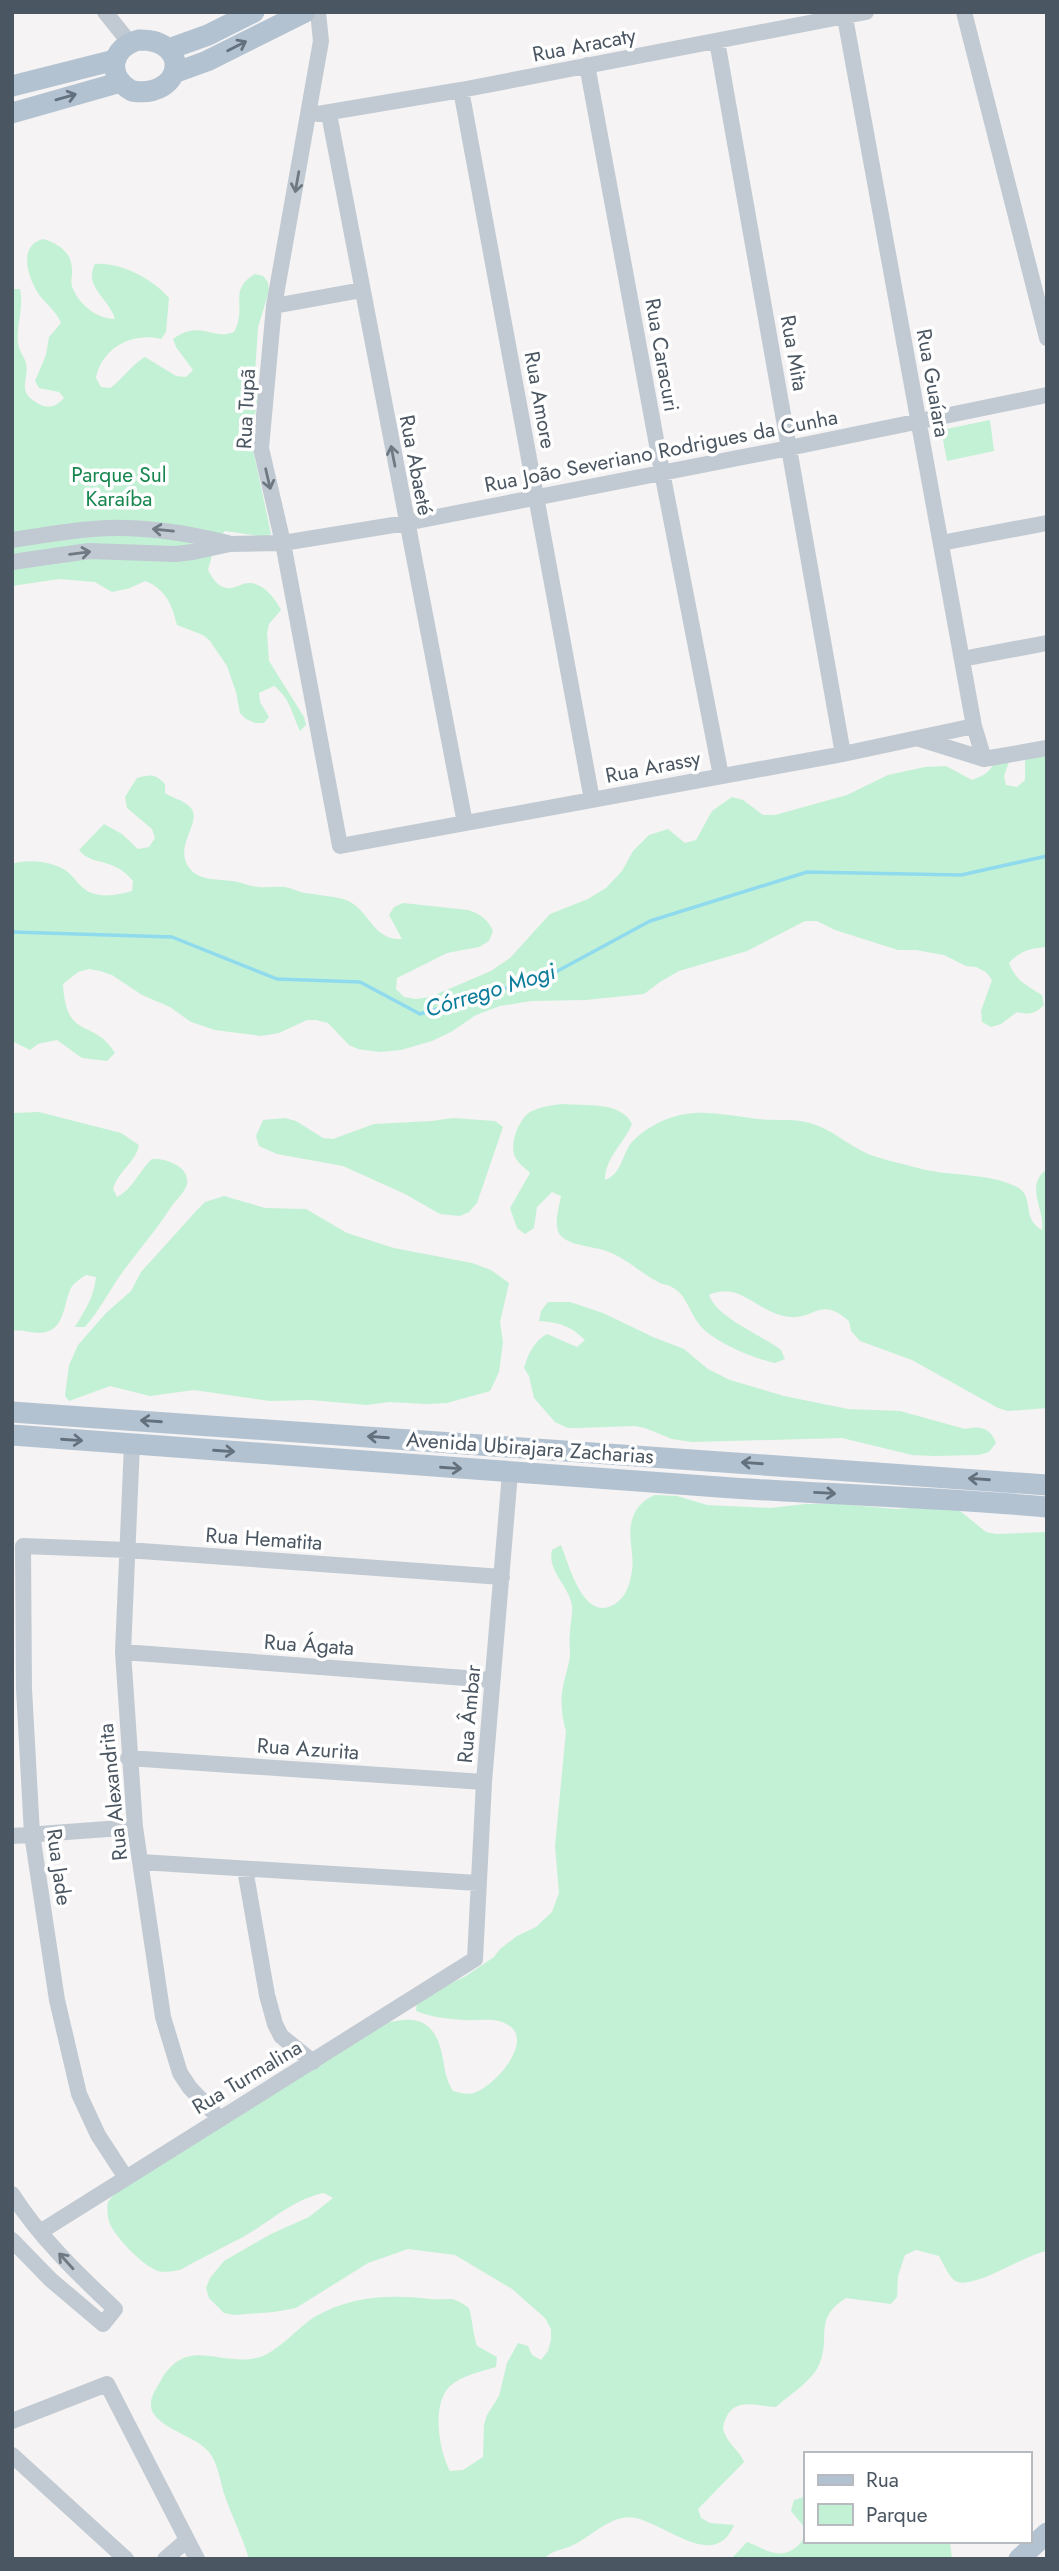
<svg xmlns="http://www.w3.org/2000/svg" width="1059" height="2571" viewBox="0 0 1059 2571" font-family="Jost,sans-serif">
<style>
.green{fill:#c3f1d5}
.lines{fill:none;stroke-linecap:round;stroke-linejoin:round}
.stream{stroke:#90daee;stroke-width:3.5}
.minor{stroke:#c1cad2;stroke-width:16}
.major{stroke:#b3c2d1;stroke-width:21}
.oneway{stroke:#64717d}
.oneway2{stroke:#6e7983}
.labels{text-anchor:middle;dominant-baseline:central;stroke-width:7;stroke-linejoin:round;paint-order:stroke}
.street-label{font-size:21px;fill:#4a5661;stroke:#fff}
.park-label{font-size:21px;fill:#17864f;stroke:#fff}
.water-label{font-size:23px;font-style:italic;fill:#0c7c9b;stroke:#fff}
</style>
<rect width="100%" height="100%" fill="#f5f3f3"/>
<path class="green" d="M43,239C60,244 73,253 72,273C72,278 70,283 73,289C80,305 97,319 115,319C109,298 83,287 95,264C120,262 153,279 169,298L166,332L161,339C132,332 102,348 96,378L101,387L110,388C123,379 131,365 145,357L176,376L186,377L193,370L176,347L173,339C200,319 212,341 234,332C248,306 227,290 255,274L263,276L268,282L269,291L258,327L254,389L259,390L251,440L271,534L266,537L225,531L216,541L208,570C212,577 217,587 227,588C232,589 238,586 243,584C260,579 274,596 281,610L269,624L267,633L269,661L304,717L306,725L300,731C292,714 290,698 274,686L259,693L260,702L269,717L264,723H255L246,719L240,713L236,692L227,666L210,641L203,635L177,625C172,605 166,589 145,581L130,588L112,592L95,582L59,579L12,586V289H20C24,310 16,325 18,343C19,351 24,356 26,363C30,380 14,392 41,405C50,409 58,405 64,398L59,392L39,388L35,381L46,355L49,337L61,323C57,312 47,305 40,296C28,279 17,246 43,239Z
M990,420L994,451L947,461L941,430Z
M1041,750L1047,758V947C1031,948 1020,951 1009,963C1016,981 1026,985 1042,995L1044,1005C1035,1014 1029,1015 1017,1012L1001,1024L991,1027L982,1022L981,1011L992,980L986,972L976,967L966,966L944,955L916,950H898L835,930L817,921H805L747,951L679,971L660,982L644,994L586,1000L531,1001L500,1006L476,1015L451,1032L432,1041L401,1050L379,1052L358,1049L349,1045L328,1023L316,1020H307L279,1033L261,1036L215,1030L191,1022L170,1007L142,995L112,975L100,971L89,969L78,972L63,984C66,1042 93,1017 115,1053L107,1061L82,1058L57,1040L38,1044L30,1050L12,1041V864C27,859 51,861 65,870C74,876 79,887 89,892C102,898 119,895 132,891L133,881C113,856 92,867 79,850L104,824L122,834L138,849L149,847L155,838L152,829L127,808L125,797L137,778C150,774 156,774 165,784V793C172,798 183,800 189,806C206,821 170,846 191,870C201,881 219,879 232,881C241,882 249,886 258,887C267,888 276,886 285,887C292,888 298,892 305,893C318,895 331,896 343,899C369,906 371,941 402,939L389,915L394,907L403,903L468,910C480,914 488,919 493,931L489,941L479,947L447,953L397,978L396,989L404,997L416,999L430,997L491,971L510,958L550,914L588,899L606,888L622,871L633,851L649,835L668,829L685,843L696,840L712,811L732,797L743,800L763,815H775L847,795L888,775L925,767L946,766L972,780C982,776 991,773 994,761L1010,759L1004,776L1006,785L1017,787L1025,780V757Z
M562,1104C585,1106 621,1101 632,1124C624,1143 605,1158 605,1180C623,1173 621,1155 632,1142C642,1131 659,1121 673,1117C701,1108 729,1116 757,1119C774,1121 794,1118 810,1123C832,1129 846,1144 866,1153C882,1160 901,1163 918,1168C949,1177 988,1172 1017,1187C1035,1196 1021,1219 1042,1230C1045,1208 1024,1186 1047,1169V1408L1008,1411L998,1408L912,1360L860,1341L851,1331L849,1321C818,1294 814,1323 784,1316C755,1310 739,1281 709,1295C717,1318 762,1335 781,1350L785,1359L775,1363C755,1359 711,1341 699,1324C690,1313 687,1297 675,1289C670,1285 665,1285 660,1283C642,1274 627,1259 609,1252C595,1246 574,1247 562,1237C552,1229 559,1208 561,1196L552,1192L537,1207L534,1228L525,1234L517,1228L510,1208L530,1173C525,1168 518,1163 515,1157C509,1144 519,1119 530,1112C540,1107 552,1105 562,1104Z
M39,1112L121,1133L139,1145C136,1162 118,1171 113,1189L117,1197C133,1189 139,1171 152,1159C165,1158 190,1166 187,1184C185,1192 176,1200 171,1207C156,1231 136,1253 119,1277C107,1295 100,1309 85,1327H75C85,1310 94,1297 96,1277L86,1275C80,1279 73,1283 70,1290C64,1304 64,1328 46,1332C35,1335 24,1329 12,1331V1113Z
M285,1118L296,1121L323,1138L333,1139L374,1124L432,1121L453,1118L495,1121L503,1127L477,1203L469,1212L460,1216L440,1214L405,1194L343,1166L277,1154L259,1146L256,1136L263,1120Z
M224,1196L265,1208L306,1209L347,1233L394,1248L472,1263L491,1270L509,1283L500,1322L503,1342L499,1372L490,1391L447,1403L426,1404L389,1402L367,1405L311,1400L270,1401L194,1390L150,1396L110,1386L69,1401L65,1396L69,1365L78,1345L106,1313L131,1291L141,1272L198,1209L205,1202Z
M548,1302H570L603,1313L653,1337L684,1349L708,1369L730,1380L784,1396L848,1409L900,1411L965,1429C980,1425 991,1428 996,1443L989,1452L979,1455L934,1456L912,1455L842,1438L692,1442L672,1439L645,1428L635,1426L577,1428H568L555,1422L534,1398L529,1376L524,1368C528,1354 534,1341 547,1334L577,1347L585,1340C571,1326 558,1322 539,1321L541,1311Z
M655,1495L677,1496L707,1505L771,1508L805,1504H841L896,1509L940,1506L960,1511L986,1532L996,1534L1047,1532V2251C1025,2254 970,2293 954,2280C948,2275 943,2263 939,2256L916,2250L905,2255L898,2276L897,2297L891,2304L846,2298C812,2320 832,2336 819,2365C811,2382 789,2395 776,2407C757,2406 735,2397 726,2418C723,2424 722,2429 725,2434C729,2445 740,2451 744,2462L698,2509L701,2518L710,2523L734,2525C715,2571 667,2525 636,2518C612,2513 593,2536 573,2545C562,2551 553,2549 544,2559H249C243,2538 233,2519 226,2499C220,2484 219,2462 207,2450C193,2435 152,2426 151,2406C150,2397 156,2389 160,2382C187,2333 221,2369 260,2357C279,2351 298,2327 316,2316C352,2296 390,2294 430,2299C450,2301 450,2294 469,2308C473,2322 472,2330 477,2346L497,2357L496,2367C480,2372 463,2375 450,2386C431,2404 439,2451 450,2471L463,2470L483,2457L484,2425L487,2415L499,2396L507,2363L518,2343L528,2346L532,2355L541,2360L548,2351L551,2340V2329L545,2318L512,2289L455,2255L408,2249L368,2263L296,2308L274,2312L234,2315L224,2313L209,2298L206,2288L210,2278L224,2261L271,2234L309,2217L333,2198L324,2193C293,2199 270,2222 243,2237C222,2248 201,2258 180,2270C173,2271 165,2273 158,2271C143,2266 116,2238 110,2224C107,2216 107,2209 108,2202L115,2193L382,2024C411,2016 432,2016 441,2050C445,2065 444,2077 453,2091C460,2093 467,2095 474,2093C493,2087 532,2045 511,2027C498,2016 479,2021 464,2020C448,2019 430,2017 416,2011L417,2000L466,1976L494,1957L500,1949L517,1936L536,1927L552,1912L559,1893L555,1846L566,1731C562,1718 560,1701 563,1687C565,1676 569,1666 570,1655C570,1647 569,1640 570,1633C570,1623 573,1615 572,1605C568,1584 547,1571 552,1550L561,1545C569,1565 584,1624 615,1604C626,1597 630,1584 632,1571C635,1554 626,1534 633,1517C637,1506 645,1499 655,1495Z
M804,2497H805V2541H950L952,2559H731L747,2542C764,2548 778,2561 795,2548C803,2542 804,2538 805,2528L791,2511L794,2500Z"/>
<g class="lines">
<path class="stream" d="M12,932L172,937L277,979L360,982L420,1014L552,974L650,921L807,872L961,875L1047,856"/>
<path class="minor" d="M105,12L129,42
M318,12L321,41L274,306L261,448L283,543L340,846L843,754L974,726
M844,12L974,726L984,759
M964,12L1047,338
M717,41L843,754
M587,65L662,472L721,776
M461,90L592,800
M318,114L461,90L866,12
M329,114L465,823
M274,306L362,290
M12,540C39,536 66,531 93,529C139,525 183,532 228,543
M941,543L1047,523
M12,562L89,551L175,554L193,552L230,544L283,543L406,523L789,448L1047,395
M962,659L1047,643
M920,739L984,759L1047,748
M132,1444L123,1652L135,1827L163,2017L180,2073L190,2088L219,2118
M123,1652L492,1680
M128,1758L484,1782
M12,1836L135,1827
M141,1862L478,1883
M245,1869L267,1995L275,2024L281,2036L313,2062
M126,2178L98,2135L79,2094L57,2000L32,1834L24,1689L23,1546L127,1550L502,1577
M12,2194C40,2238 78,2274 115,2309L103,2324L51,2280L12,2240
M40,2232L475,1959L484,1782L510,1473
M12,2421L107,2384L197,2559
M12,2455L126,2559
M165,2559L187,2540"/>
<path class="major" d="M139,40C192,39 184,99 132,91C106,77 110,47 139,40Z
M169,49L208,35L254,12
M174,73L207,61L305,12
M12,86L115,60
M12,113L121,82
M12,1412L1047,1485
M12,1435C248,1453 484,1471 719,1487C829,1495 938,1497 1047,1507
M1019,2559L1047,2533"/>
</g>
<defs><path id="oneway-shaft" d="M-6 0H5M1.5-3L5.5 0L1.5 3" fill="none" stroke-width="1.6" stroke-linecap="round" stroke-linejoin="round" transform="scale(1.75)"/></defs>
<g class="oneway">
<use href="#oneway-shaft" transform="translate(237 46) rotate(-27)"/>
<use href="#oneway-shaft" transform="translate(66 97) rotate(-16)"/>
<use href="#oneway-shaft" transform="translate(151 1421) rotate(-176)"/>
<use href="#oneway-shaft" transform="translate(378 1437) rotate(-176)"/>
<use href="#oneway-shaft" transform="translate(72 1440) rotate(4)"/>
<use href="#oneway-shaft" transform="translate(224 1451) rotate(4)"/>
<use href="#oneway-shaft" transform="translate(752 1463) rotate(-176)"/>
<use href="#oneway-shaft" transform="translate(451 1468) rotate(4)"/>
<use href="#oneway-shaft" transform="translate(979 1479) rotate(-176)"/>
<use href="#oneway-shaft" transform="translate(825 1493) rotate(3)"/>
</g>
<g class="oneway2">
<use href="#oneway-shaft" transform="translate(297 182) rotate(100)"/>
<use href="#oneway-shaft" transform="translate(393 456) rotate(-101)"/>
<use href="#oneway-shaft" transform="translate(268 479) rotate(77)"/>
<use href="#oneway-shaft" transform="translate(163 530) rotate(-174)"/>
<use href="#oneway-shaft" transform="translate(80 553) rotate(-7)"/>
<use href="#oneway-shaft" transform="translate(66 2261) rotate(-132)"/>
</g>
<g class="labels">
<g class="street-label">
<text transform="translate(584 45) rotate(-11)">Rua Aracaty</text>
<text transform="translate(794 353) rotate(80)">Rua Mita</text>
<text transform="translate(662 355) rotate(80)">Rua Caracuri</text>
<text transform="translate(933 383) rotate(80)">Rua Guaíara</text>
<text transform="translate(540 400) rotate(80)">Rua Amore</text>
<text transform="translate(246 409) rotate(-87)">Rua Tupã</text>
<text transform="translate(661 451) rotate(-11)">Rua João Severiano Rodrigues da Cunha</text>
<text transform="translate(416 465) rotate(79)">Rua Abaeté</text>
<text transform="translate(653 767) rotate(-11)">Rua Arassy</text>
<text transform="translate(530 1448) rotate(4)">Avenida Ubirajara Zacharias</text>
<text transform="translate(264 1539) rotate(4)">Rua Hematita</text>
<text transform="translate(309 1645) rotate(4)">Rua Ágata</text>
<text transform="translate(469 1714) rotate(-85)">Rua Âmbar</text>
<text transform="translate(308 1749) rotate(4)">Rua Azurita</text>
<text transform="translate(113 1792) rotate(-96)">Rua Alexandrita</text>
<text transform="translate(59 1867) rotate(82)">Rua Jade</text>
<text transform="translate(247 2077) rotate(-31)">Rua Turmalina</text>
</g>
<g class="park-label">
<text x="119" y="475">Parque Sul<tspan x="119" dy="24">Karaíba</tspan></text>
</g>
<g class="water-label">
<text transform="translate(490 990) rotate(-17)">Córrego Mogi</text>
</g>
</g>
<rect width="1059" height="2571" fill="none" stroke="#4a5661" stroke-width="28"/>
<rect x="804" y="2452" width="228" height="91" fill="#ffffff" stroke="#b7bbc0" stroke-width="2"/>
<rect x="818" y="2475" width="35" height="10" fill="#b3c2d1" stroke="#b7bbc0" stroke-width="2"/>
<text x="866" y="2487" font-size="21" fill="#4a5661">Rua</text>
<rect x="818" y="2504" width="35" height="21" fill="#c3f1d5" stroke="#b7bbc0" stroke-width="2"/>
<text x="866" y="2522" font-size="21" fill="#4a5661">Parque</text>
</svg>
